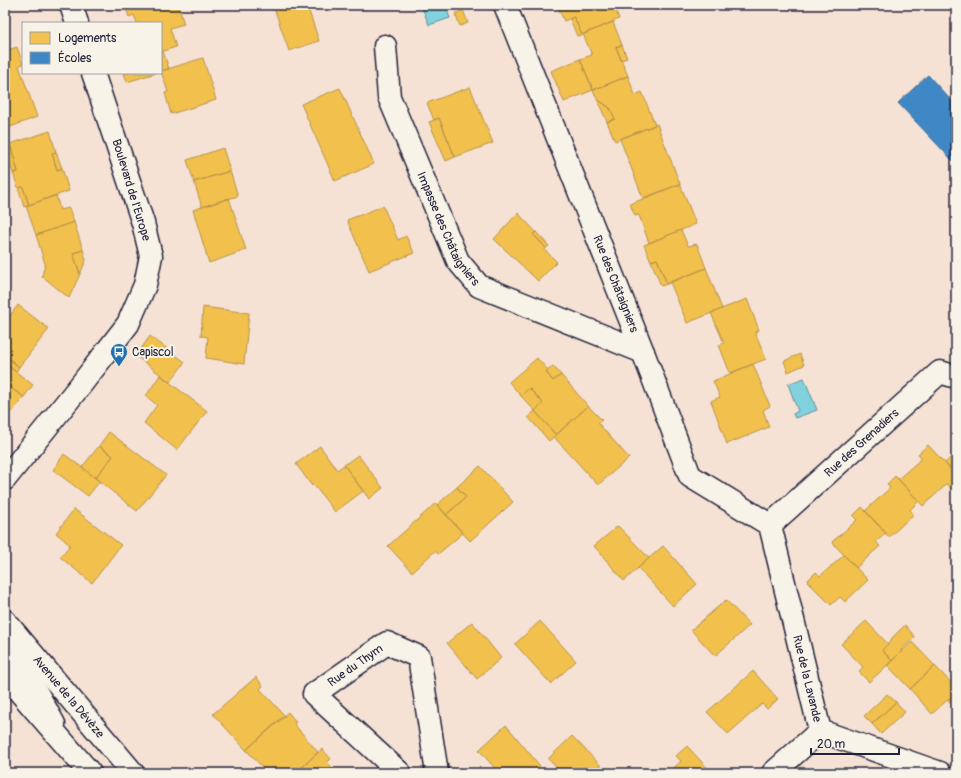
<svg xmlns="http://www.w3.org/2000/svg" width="961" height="778" viewBox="0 0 961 778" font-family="Pangolin,sans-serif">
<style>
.water{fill:#82d2de;stroke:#5c8c9d}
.homes{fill:#f2c14e;stroke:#b49148}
.schools{fill:#3f88c5;stroke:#36699c}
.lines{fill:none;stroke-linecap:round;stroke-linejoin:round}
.minor-casing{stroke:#22223b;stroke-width:25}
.major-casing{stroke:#22223b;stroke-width:25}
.minor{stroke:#f7f3e8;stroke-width:22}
.major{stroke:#f7f3e8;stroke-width:22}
.labels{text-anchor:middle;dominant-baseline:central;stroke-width:4;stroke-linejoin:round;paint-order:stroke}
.street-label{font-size:12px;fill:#22223b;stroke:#f7f3e8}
.poi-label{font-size:12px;fill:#22223b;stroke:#f7f3e8;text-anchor:start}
</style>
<rect width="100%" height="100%" fill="#f6e2d5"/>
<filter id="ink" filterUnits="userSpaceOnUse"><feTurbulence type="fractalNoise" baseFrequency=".025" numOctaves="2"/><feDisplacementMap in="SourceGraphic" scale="8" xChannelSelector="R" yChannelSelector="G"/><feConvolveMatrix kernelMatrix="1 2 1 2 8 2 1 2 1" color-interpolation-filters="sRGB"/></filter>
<g filter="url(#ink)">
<path class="water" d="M421,5H445L450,18L429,25Z
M804,378L817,410L795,418L793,414L798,411L788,384Z"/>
<path class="homes" d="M125,5H178L184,24L170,28L176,47L161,52V23H137L134,15L129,17Z
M273,5H307L319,41L289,51Z
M557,5H614L619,19L582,35L574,17L564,21Z
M463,10L468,23L460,26L455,14Z
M574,17L582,35L577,36L570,19Z
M613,22L622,45L616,47L628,76L593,90L580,59L592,55L583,34Z
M622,45L627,58L621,60L616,47Z
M17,47L23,64L19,66L37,117L5,129V51Z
M163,51L169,69L161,71V52Z
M203,58L216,100L171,114L165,93L168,92L161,71Z
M580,59L593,90L564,102L551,71Z
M124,73H156L127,82Z
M628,76L635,95L642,92L655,125L615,141L607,122L615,119L610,108L597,99L593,90Z
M470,87L493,143L455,157L439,118L434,120L427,103Z
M340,88L374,164L335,181L301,104Z
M597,99L610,108L615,119L607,122Z
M439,118L455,157L446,161L429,122Z
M657,124L680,184L643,198L620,139Z
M50,131L56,152L52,153L57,170L62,168L69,191L29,205L23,187L18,188L13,173L18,172L10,144Z
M10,144L18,172L13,173L5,149V145Z
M223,148L230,171L194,182L187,160Z
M56,152L62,168L57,170L52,153Z
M230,171L238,196L202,207L194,182Z
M680,184L696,224L649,243L639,215L635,216L630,204Z
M23,187L29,205L24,207L18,188Z
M56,195L60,210L69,208L74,222L36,235L26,206Z
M229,198L246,250L209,263L193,210Z
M383,206L398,240L406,236L414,253L369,271L347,220Z
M518,213L536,232L533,234L546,248L545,250L557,262L538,281L494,239Z
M74,222L83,250L73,253L80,274L69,298L42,276L45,264L36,235Z
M681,230L688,246L697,244L706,268L667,284L657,259L651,261L644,245Z
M536,232L549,246L546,248L533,234Z
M83,250L86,260L80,274L73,253Z
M657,259L667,284L661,286L651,261Z
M706,268L722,309L687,323L670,282Z
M747,299L759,330L755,332L766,359L730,373L719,345L724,343L711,313Z
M18,305L49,329L19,367L5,355V322Z
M203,307L249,313L244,364L206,358L208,337L201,336Z
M150,336L185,362L170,382L136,356Z
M800,354L804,365L788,372L784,361Z
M5,355L19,367L16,372L5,363Z
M537,358L548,370L546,372L553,381L561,375L588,406L556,435L535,411L543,403L529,388L521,396L509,382Z
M6,364L33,385L24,397L5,384V366Z
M753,364L770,406L763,410L769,427L727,444L711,401L720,397L713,381Z
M553,366L561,375L553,381L546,372Z
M160,375L207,411L177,450L144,423L157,405L146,396Z
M5,384L24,397L12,412L5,407Z
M529,388L543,403L535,411L521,396Z
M588,406L602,420L598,423L629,458L598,485L554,437Z
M535,411L556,435L549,441L528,417Z
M109,432L166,475L137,511L95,478L113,456L99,446Z
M928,445L956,475V490L954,492L947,484L923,506L898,479L922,458L918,454Z
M99,446L113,456L95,478L82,467Z
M320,446L337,470L344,465L363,491L335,512L313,484L312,486L296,464Z
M956,453V475L945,463Z
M64,454L100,481L88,496L53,470Z
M358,455L383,488L369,499L344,465Z
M480,466L513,502L470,541L446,515L466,497L457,487Z
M895,476L919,501L910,510L914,514L889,537L865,511L890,488L887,484Z
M457,487L466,497L446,515L437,505Z
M436,503L463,533L438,554L435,551L412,572L388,546Z
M862,507L886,533L876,542L880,546L856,568L832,542L857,520L853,516Z
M74,509L121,545L92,583L60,557L70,545L56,533Z
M618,526L649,558L624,581L594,546Z
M663,546L697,584L673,606L638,568Z
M844,555L868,580L845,602L840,597L831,605L807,581L816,572L820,576Z
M726,600L750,625L715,656L691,630Z
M540,621L576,661L551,684L515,644Z
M866,621L888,644L882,650L892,661L869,682L859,672L863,667L841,644Z
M472,622L501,658L477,679L447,643Z
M905,625L915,637L901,650L902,651L892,661L882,650L892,640L891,639Z
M912,642L935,666L910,689L887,665Z
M935,666L956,688V692L932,714L910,689Z
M753,671L778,699L767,709L762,704L728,734L707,712Z
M256,677L263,686L260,689L285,716L246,750L213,714Z
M956,692V709L948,700Z
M887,694L896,702L872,724L864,716Z
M896,702L905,712L881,734L872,724Z
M288,712L296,722L294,724L318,752L296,773H268L246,750Z
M506,725L540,766L533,773H499L479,750Z
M572,736L604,769L599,773H562L548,759Z
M687,746L712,773H668L681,761L676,756Z
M322,749L331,759L327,762L337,773H296Z"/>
<path class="schools" d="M928,75L956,106V159L953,161L898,103Z"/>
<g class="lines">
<defs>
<g id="minor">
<path d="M71,5L77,23"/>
<path id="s1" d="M505,5L643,352L690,476L770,525"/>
<path id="s2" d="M385,46L389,97L458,261L479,286L643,352"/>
<path d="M5,479L83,382L128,324L145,285L151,256L143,223L93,73"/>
<path id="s3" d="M770,525L820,731L940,773"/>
<path id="s4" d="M770,525L940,372L956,377"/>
<path d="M5,644L17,657L54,724"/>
<path id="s5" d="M400,773L314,694L387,643L419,657L437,773"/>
<path d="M773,773L820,731"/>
</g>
<g id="major">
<path id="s6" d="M5,621L133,773"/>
<path d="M5,675L90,773"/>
</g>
</defs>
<use href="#minor" class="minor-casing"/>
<use href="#major" class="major-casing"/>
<use href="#minor" class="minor"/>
<use href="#major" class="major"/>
</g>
</g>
<defs>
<symbol id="bus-pin" viewBox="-11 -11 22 30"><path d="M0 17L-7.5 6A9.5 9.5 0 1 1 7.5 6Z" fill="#1f6fb2" stroke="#f7f3e8"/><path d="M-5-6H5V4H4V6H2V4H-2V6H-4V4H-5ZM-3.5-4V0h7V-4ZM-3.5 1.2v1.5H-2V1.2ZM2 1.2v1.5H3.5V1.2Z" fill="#fff"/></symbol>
</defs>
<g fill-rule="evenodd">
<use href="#bus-pin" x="109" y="342" width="20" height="27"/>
</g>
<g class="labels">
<g class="street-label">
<text transform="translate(131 190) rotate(73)">Boulevard de l'Europe</text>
<text stroke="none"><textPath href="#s2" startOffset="196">Impasse des Châtaigniers</textPath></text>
<text stroke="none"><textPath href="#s1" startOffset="300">Rue des Châtaigniers</textPath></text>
<text stroke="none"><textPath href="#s4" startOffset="123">Rue des Grenadiers</textPath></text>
<text stroke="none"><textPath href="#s5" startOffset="167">Rue du Thym</textPath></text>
<text stroke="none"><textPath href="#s3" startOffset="158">Rue de la Lavande</textPath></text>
<text stroke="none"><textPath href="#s6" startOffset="99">Avenue de la Dévèze</textPath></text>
</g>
<g class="poi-label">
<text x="132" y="352">Capiscol</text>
</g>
</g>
<rect width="961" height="778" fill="none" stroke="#f7f3e8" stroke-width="20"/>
<rect x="10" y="10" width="941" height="758" fill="none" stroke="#22223b" stroke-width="1.5" filter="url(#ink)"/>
<rect x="22" y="22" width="140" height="52" fill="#f7f3e8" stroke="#a29fa3"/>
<rect x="30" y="32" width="20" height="12" fill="#f2c14e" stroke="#a29fa3"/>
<text x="58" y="42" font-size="12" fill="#22223b">Logements</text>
<rect x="30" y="52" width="20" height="12" fill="#3f88c5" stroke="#a29fa3"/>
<text x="58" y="62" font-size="12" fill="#22223b">Écoles</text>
<path d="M811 748v6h88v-6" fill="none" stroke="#22223b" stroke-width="2"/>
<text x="817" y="748" font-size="12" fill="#22223b" stroke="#f7f3e8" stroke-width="3" paint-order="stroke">20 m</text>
</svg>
